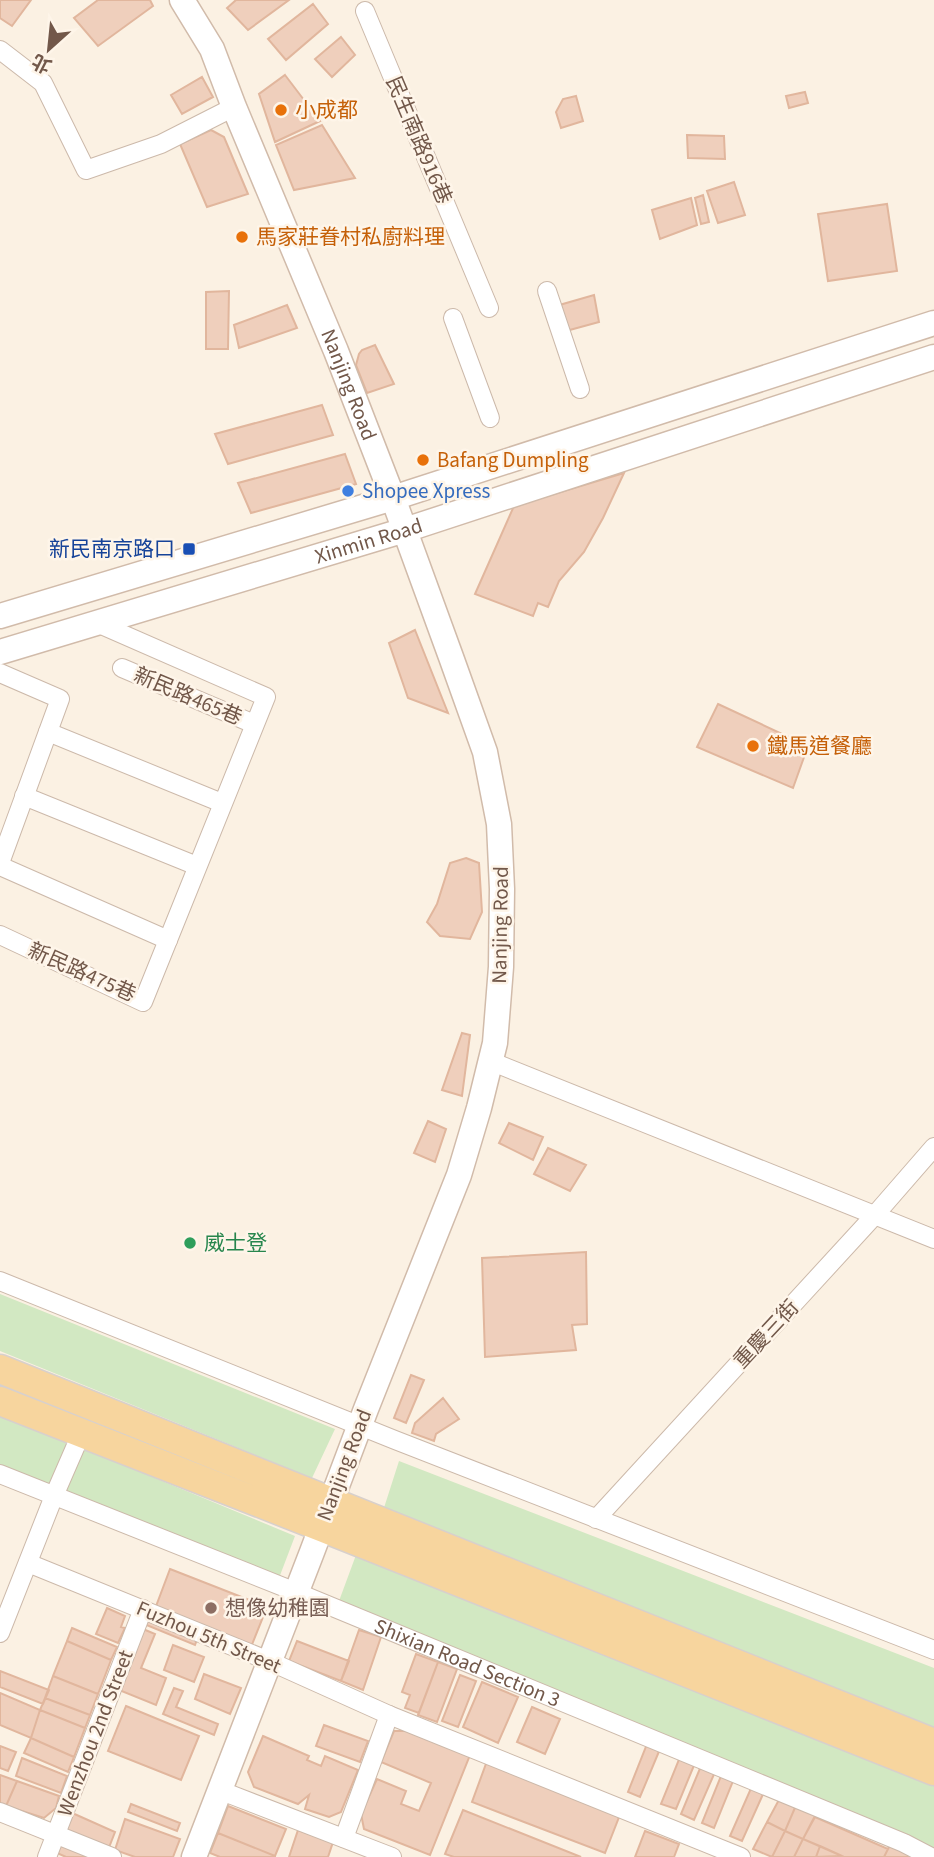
<svg xmlns="http://www.w3.org/2000/svg" width="934" height="1857" viewBox="0 0 934 1857" font-family="'Source Sans 3','Noto Sans TC',sans-serif">
<style>
.green{fill:#d2e8c2}
.building{fill:#efcfbc;stroke:#e1b69d;stroke-width:2}
.lines{fill:none;stroke-linecap:round;stroke-linejoin:round}
.street-casing{stroke:#ccb9aa;stroke-width:20}
.secondary-casing{stroke:#d1bbaa;stroke-width:27}
.primary-casing{stroke:#d8d0cc;stroke-width:31}
.street{stroke:#fff;stroke-width:18}
.secondary{stroke:#fff;stroke-width:24}
.primary{stroke:#f7d59e;stroke-width:28}
.food-dot{fill:#e8710a;stroke:#fef5e9;stroke-width:2.5}
.shop-dot{fill:#3f7fe0;stroke:#fef5e9;stroke-width:2.5}
.transit-dot{fill:#1a4fb4;stroke:#fef5e9;stroke-width:2.5}
.leisure-dot{fill:#2e9e5b;stroke:#fef5e9;stroke-width:2.5}
.education-dot{fill:#8d6e63;stroke:#fef5e9;stroke-width:2.5}
.labels{text-anchor:middle;dominant-baseline:central;stroke-width:5;stroke-linejoin:round;paint-order:stroke}
.food-label{font-size:21px;fill:#c56008;stroke:#fef5e9;text-anchor:start}
.street-label{font-size:21px;fill:#72584a;stroke:#fef5e9}
.shop-label{font-size:21px;fill:#366cbe;stroke:#fef5e9;text-anchor:start}
.transit-label{font-size:21px;fill:#164399;stroke:#fef5e9;text-anchor:end}
.leisure-label{font-size:21px;fill:#27864d;stroke:#fef5e9;text-anchor:start}
.education-label{font-size:21px;fill:#785e54;stroke:#fef5e9;text-anchor:start}
</style>
<rect width="100%" height="100%" fill="#fbf1e3"/>
<path class="green" d="M0,1294L335,1429L312,1478L0,1351Z
M0,1414L295,1536L279,1578L0,1464Z
M399,1461L934,1668V1729L382,1514Z
M356,1555L934,1785V1850L339,1601Z"/>
<path class="building" d="M0,0H31L12,26L0,18Z
M98,0H150L153,6L98,46L74,18Z
M236,0H289L248,30L227,8Z
M313,4L328,24L286,60L268,39Z
M341,37L355,55L332,77L315,59Z
M285,75L320,121L275,142L259,94Z
M202,77L213,97L182,114L171,95Z
M805,92L808,103L789,108L786,96Z
M576,96L583,121L561,128L556,112L563,99Z
M322,125L355,178L294,190L276,145Z
M211,130L224,137L248,194L207,207L180,144Z
M687,135L724,136L725,159L688,158Z
M734,182L745,215L718,223L707,191Z
M703,195L709,222L701,224L695,198Z
M691,198L697,225L660,239L652,210Z
M887,204L897,271L828,281L818,214Z
M229,291L228,349H206V292Z
M594,295L599,322L566,331L556,306Z
M287,305L297,328L239,348L234,325Z
M375,345L394,384L367,393L356,365L359,354L362,350Z
M322,405L333,435L228,464L215,434Z
M345,454L356,484L251,513L238,483Z
M624,473L603,518L584,552L559,581L548,607L538,603L533,616L475,594L514,506Z
M415,630L448,713L408,698L389,643Z
M718,704L808,746L793,788L697,747Z
M466,858L479,863L482,912L470,939L440,936L427,922L437,904L450,863Z
M462,1033L470,1035L462,1096L442,1090Z
M428,1121L446,1129L435,1162L414,1153Z
M509,1123L543,1137L533,1160L499,1143Z
M548,1148L586,1165L570,1191L534,1174Z
M586,1252L587,1324L572,1325L576,1350L485,1357L482,1258Z
M411,1375L424,1380L406,1423L394,1418Z
M443,1398L459,1419L436,1434L434,1441L412,1433L415,1423Z
M170,1569L267,1607L251,1647L155,1609Z
M107,1608L125,1616L121,1627L125,1628L118,1643L96,1634Z
M149,1613L199,1634L195,1645L144,1624Z
M72,1628L117,1647L111,1660L67,1641Z
M143,1629L155,1634L141,1668L166,1678L156,1705L119,1690Z
M359,1630L381,1637L363,1690L341,1681Z
M67,1641L111,1660L98,1694L53,1676Z
M297,1641L349,1661L341,1681L289,1661Z
M173,1645L204,1657L194,1682L164,1670Z
M416,1654L438,1662L419,1713L405,1708L410,1695L402,1692Z
M438,1662L457,1669L437,1722L418,1715Z
M0,1671L49,1690L43,1704L0,1687Z
M204,1674L241,1688L230,1714L195,1699Z
M460,1675L476,1681L458,1727L442,1721Z
M53,1676L98,1694L90,1715L45,1698Z
M482,1682L518,1697L498,1743L463,1727Z
M174,1688L183,1691L176,1707L218,1724L214,1735L163,1714Z
M0,1693L40,1710L31,1738L0,1725Z
M45,1698L90,1715L85,1728L40,1710Z
M126,1706L199,1736L181,1780L108,1751Z
M532,1707L560,1719L545,1754L517,1742Z
M40,1710L85,1728L74,1757L31,1738Z
M324,1725L368,1741L360,1762L316,1746Z
M394,1731H409L470,1755L430,1855L364,1829L361,1814L377,1779L406,1791L401,1804L419,1811L431,1783L381,1762Z
M263,1736L309,1756L307,1760L321,1766L325,1756L358,1770L341,1812L329,1817L305,1809L309,1795L298,1804L254,1787L248,1772Z
M31,1738L74,1757L68,1772L24,1753Z
M647,1744L660,1749L640,1797L628,1792Z
M0,1746L16,1752L8,1771L0,1768Z
M680,1757L695,1763L676,1809L661,1804Z
M22,1758L67,1776L61,1793L16,1776Z
M487,1761L621,1812L605,1853L472,1802Z
M701,1766L715,1772L694,1820L681,1814Z
M0,1775L17,1781L6,1806L0,1804Z
M721,1776L733,1781L714,1828L702,1823Z
M17,1781L59,1796L56,1808L44,1818L6,1806Z
M752,1786L764,1792L742,1841L730,1836Z
M781,1796L797,1803L785,1831L767,1822Z
M797,1803L817,1812L803,1839L785,1831Z
M131,1804L180,1823L177,1831L128,1812Z
M228,1806L286,1829L275,1856L218,1833Z
M463,1810L581,1857H454L445,1854Z
M70,1812L115,1832L108,1850L63,1830Z
M815,1817L888,1849L884,1857H844L803,1839Z
M125,1819L180,1839L173,1857H135L115,1850Z
M767,1822L785,1831L772,1857L753,1849Z
M298,1830L333,1842L328,1857H289Z
M645,1831L679,1844L674,1857H635Z
M785,1831L803,1839L794,1857H772Z
M218,1833L275,1856V1857H220L210,1853Z
M803,1839L820,1846L816,1857H794Z
M62,1841L90,1857H66L57,1853Z
M890,1845L913,1857H884Z
M820,1846L842,1856L816,1857Z"/>
<g class="lines">
<defs>
<g id="street">
<path d="M365,11L489,308"/>
<path d="M0,50L43,83L86,170L161,144L234,107"/>
<path d="M547,291L580,389"/>
<path d="M453,318L490,418"/>
<path d="M122,668L254,724"/>
<path d="M0,673L60,699L0,863"/>
<path d="M48,732L222,803"/>
<path d="M24,796L197,866"/>
<path d="M0,866L168,940"/>
<path d="M0,935L143,1002L266,697L97,623"/>
<path d="M490,1061L934,1239"/>
<path d="M0,1281L395,1440L934,1650"/>
<path id="s1" d="M0,1474L296,1592L904,1843L931,1857"/>
<path d="M596,1519L874,1216L934,1147"/>
<path d="M28,1563L269,1661L389,1715L741,1857"/>
<path d="M0,1633L54,1496L81,1434"/>
<path d="M219,1790L392,1857"/>
<path d="M0,1812L112,1857"/>
<path d="M344,1838L389,1715"/>
<path d="M47,1857L143,1609"/>
</g>
<g id="secondary">
<path id="s2" d="M182,0L212,49L234,107L336,351L393,498L451,657L485,752L499,824L502,889L501,967L495,1043L479,1108L459,1175L366,1409L312,1552L194,1857"/>
<path d="M0,616L393,498L934,323"/>
<path id="s3" d="M0,652L405,530L934,357"/>
</g>
<path id="primary" d="M0,1369L934,1743
M0,1401L321,1527L934,1771"/>
</defs>
<use href="#street" class="street-casing"/>
<use href="#secondary" class="secondary-casing"/>
<use href="#primary" class="primary-casing"/>
<use href="#street" class="street"/>
<use href="#secondary" class="secondary"/>
<use href="#primary" class="primary"/>
</g>
<g class="food-dot">
<circle cx="281" cy="110" r="7"/>
<circle cx="242" cy="237" r="7"/>
<circle cx="423" cy="460" r="7"/>
<circle cx="753" cy="746" r="7"/>
</g>
<circle class="shop-dot" cx="348" cy="491" r="7"/>
<rect class="transit-dot" x="182" y="542" width="14" height="14" rx="3.5"/>
<circle class="leisure-dot" cx="190" cy="1243" r="7"/>
<circle class="education-dot" cx="211" cy="1608" r="7"/>
<g class="labels">
<g class="food-label">
<text x="295" y="110">小成都</text>
<text x="256" y="237">馬家莊眷村私廚料理</text>
<text x="437" y="460">Bafang Dumpling</text>
<text x="767" y="746">鐵馬道餐廳</text>
</g>
<g class="street-label">
<text transform="translate(419 140) rotate(67)">民生南路916巷</text>
<text stroke="none"><textPath href="#s2" startOffset="420">Nanjing Road</textPath></text>
<text stroke="none"><textPath href="#s3" startOffset="385">Xinmin Road</textPath></text>
<text transform="translate(188 696) rotate(23)">新民路465巷</text>
<text transform="translate(500 925) rotate(-89)">Nanjing Road</text>
<text transform="translate(82 972) rotate(24)">新民路475巷</text>
<text transform="translate(766 1334) rotate(-47)">重慶三街</text>
<text transform="translate(344 1465) rotate(-69)">Nanjing Road</text>
<text transform="translate(209 1637) rotate(23)">Fuzhou 5th Street</text>
<text stroke="none"><textPath href="#s1" startOffset="504">Shixian Road Section 3</textPath></text>
<text transform="translate(95 1733) rotate(-69)">Wenzhou 2nd Street</text>
</g>
<g class="shop-label">
<text x="362" y="491">Shopee Xpress</text>
</g>
<g class="transit-label">
<text x="175" y="549">新民南京路口</text>
</g>
<g class="leisure-label">
<text x="204" y="1243">威士登</text>
</g>
<g class="education-label">
<text x="225" y="1608">想像幼稚園</text>
</g>
</g>
<g transform="translate(49 49) rotate(207)" stroke="#fef5e9" stroke-width="5" paint-order="stroke">
<path d="M0-5L12 26L0 18L-12 26Z" fill="#72584a"/>
<text y="-10" font-size="19" font-weight="bold" text-anchor="middle" fill="#72584a">北</text>
</g>
</svg>
